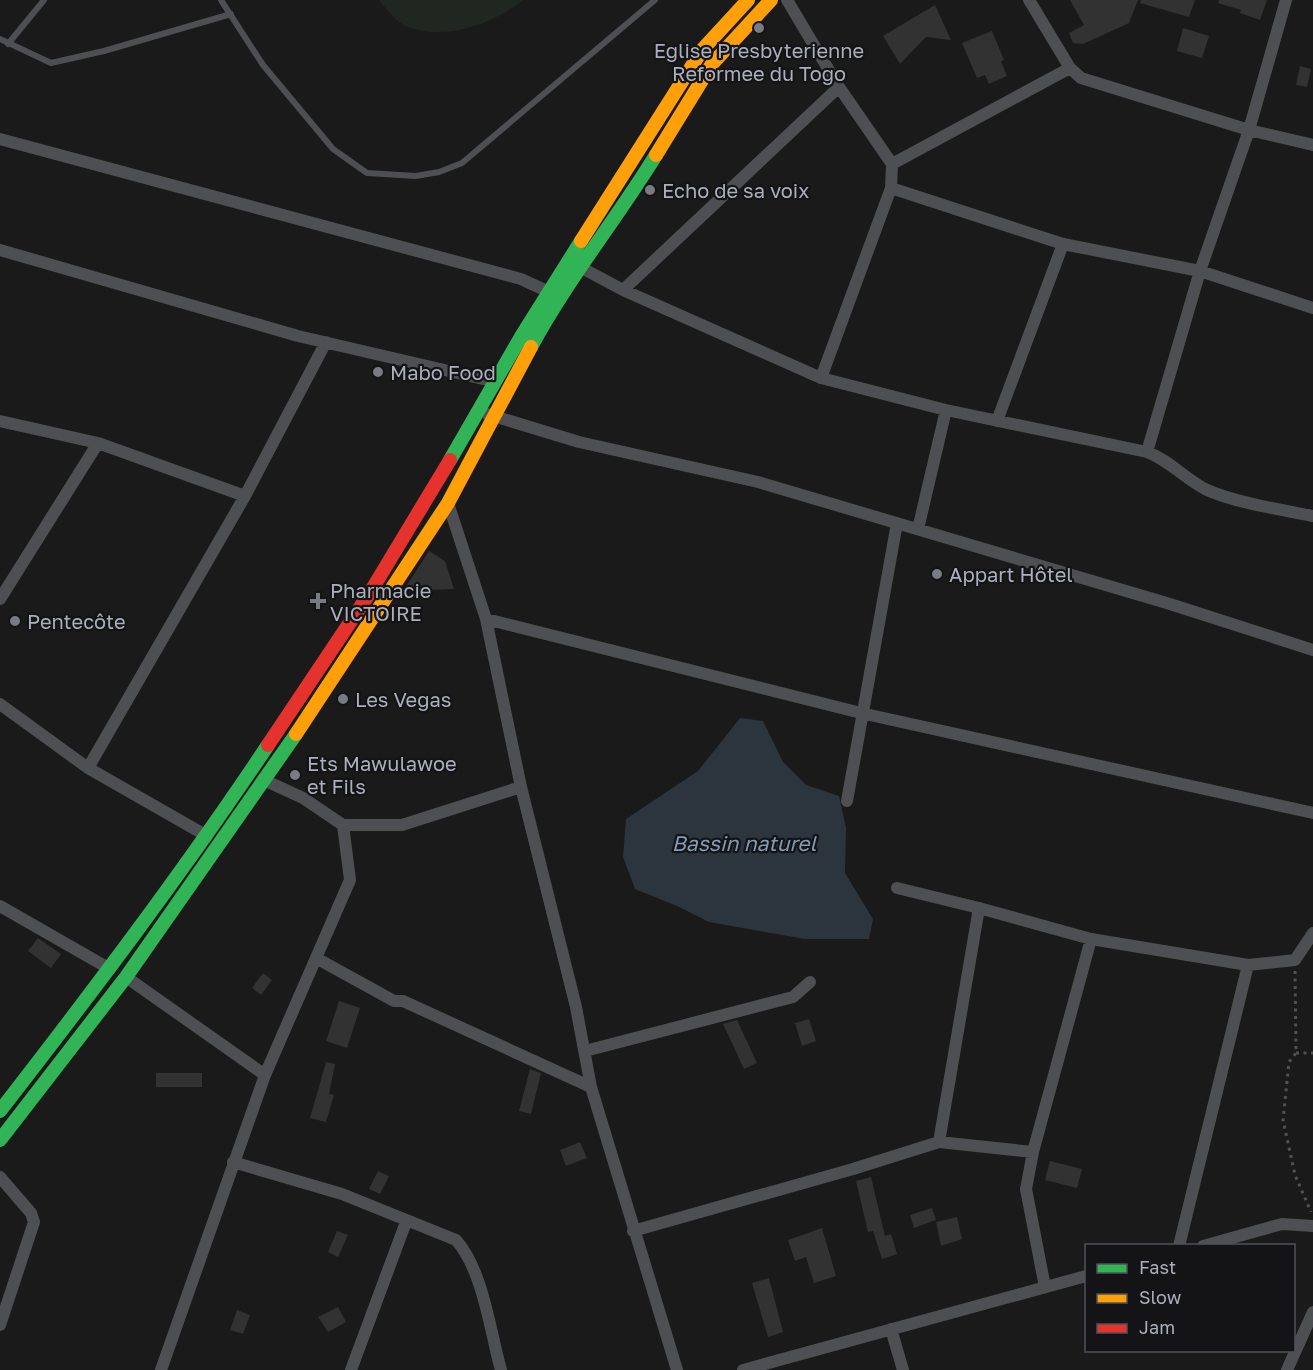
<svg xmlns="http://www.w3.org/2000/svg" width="1313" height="1370" viewBox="0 0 1313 1370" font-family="'Golos Text',sans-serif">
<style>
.green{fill:#202721}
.water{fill:#2c343d}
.building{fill:#323232}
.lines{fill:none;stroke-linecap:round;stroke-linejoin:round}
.path{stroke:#505155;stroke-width:3;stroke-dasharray:3 4.5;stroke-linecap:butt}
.lane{stroke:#4e4f53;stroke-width:6}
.street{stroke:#4e4f53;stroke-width:12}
.fast{stroke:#30b455;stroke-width:14}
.slow{stroke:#ff9f0a;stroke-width:14}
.jam{stroke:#e5322d;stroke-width:14}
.poi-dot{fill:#787b83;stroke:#141416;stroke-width:2}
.labels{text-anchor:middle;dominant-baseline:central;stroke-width:4.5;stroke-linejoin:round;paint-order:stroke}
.poi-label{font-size:20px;fill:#abafbb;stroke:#141416;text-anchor:start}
.water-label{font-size:21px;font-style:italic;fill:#829ab6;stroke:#141416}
</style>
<rect width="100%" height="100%" fill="#1a1a1a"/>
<path class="green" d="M379,0H523C494,24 442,42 406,26C394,20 387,10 379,0Z"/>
<path class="water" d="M740,718L763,721L783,762L806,785L839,796L846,828L845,873L873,919L869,939H805L709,922L677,906L635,889L623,857L626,819L698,771Z"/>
<path class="building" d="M1070,0H1138L1129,23L1083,44L1073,43L1069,33L1084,25Z
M1141,0H1195L1189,17L1140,3Z
M1219,0H1267L1260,20L1240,13L1241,10L1218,3Z
M935,5L951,40L926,37L900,64L883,36Z
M1183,28L1209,36L1202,58L1177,51Z
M992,31L1004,60L1001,61L1007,76L989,84L985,75L977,78L962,43Z
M1300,66L1311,69L1307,87L1296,85Z
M429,551L445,561L454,589L403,591Z
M38,938L61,954L51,968L28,951Z
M263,973L272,980L261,995L252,988Z
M339,1001L360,1008L347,1048L326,1041Z
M809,1019L816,1041L802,1046L795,1023Z
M737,1020L757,1063L744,1069L723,1024Z
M326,1062L335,1064L329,1094L334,1095L326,1122L310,1118Z
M530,1069L541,1073L531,1114L519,1111Z
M156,1073H202V1087H156Z
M580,1142L587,1158L566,1166L560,1150Z
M1050,1161L1082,1169L1077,1188L1045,1180Z
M378,1171L389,1176L380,1194L369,1189Z
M871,1177L885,1236L891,1234L897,1254L882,1259L873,1231L868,1232L856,1181Z
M932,1208L936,1220L914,1228L910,1215Z
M957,1217L962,1239L941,1246L936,1222Z
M822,1228L836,1276L814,1283L806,1257L795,1261L788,1240Z
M337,1231L348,1235L338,1257L328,1252Z
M769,1278L783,1332L768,1337L752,1283Z
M338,1307L346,1322L328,1332L318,1317Z
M237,1310L250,1315L243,1334L230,1330Z"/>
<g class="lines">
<path class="path" d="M1295,971L1296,1053L1289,1062L1283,1120L1295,1175L1311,1212
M1296,1053H1313"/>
<path class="lane" d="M221,0L263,65L333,149L367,173L416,176L439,172L462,163L655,0
M0,39L51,63L104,51L231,14
M8,44L44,0"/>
<path class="street" d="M787,0L839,87L892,164L891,188L1063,244L1200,271L1313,308
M1029,0L1070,68L1081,78L1249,130L1313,145
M0,139L521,279L549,292
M892,164L1070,68
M0,250L298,336L496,382
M580,267L623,290L821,378L946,410L1147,452C1169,460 1184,478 1205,489C1232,502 1282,510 1313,516
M623,290L839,87
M821,378L891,188
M487,414L579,442L758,482L1170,604L1313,650
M0,421L98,443L245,496
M997,421L1063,244
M1147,452L1200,271L1249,130L1286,0
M448,503L486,619L521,787L576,1007L591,1087L677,1370
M918,529L946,410
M0,599L98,443
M486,619L861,713L1313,813
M0,704L88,768L207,836
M88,768L245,496L326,342
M266,781L303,798L343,825H402L521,787
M847,801L897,523
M897,888L979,908L1091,939L1248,965L1295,960L1313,933
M0,906L110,969
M316,958L394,1001H403L591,1087
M126,977L265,1075
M585,1051L793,997L810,982
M939,1142L979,908
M233,1162L342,1194L456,1240C483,1270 490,1331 501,1370
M0,1177L31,1213L34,1222L0,1325
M633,1231L853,1169L939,1142L1033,1152
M1179,1246L1248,965
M1203,1246L1282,1224L1313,1226
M1045,1287L1026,1189L1033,1152L1091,939
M891,1329L903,1370
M161,1370L265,1075L350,880L343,825
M351,1370L406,1222
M743,1370L1086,1276
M1287,1370L1313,1312"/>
<path class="fast" d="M531,347C567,280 616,220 656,155
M450,460L522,335L581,241
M0,1111C93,991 184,871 268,745
M0,1140L126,977L296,734"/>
<path class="slow" d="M656,155L712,64L771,0
M581,241L702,50L748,0
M296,734L448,503L531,347"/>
<path class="jam" d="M268,745L371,591L450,460"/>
</g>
<g class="poi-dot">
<circle cx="759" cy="28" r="6"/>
<circle cx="650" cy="190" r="6"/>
<circle cx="378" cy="372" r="6"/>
<circle cx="937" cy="574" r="6"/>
<path d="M315 592h6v6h6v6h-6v6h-6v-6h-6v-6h6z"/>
<circle cx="15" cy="621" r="6"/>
<circle cx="343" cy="699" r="6"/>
<circle cx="295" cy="775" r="6"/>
</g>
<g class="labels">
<g class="poi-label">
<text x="759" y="50" text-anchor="middle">Eglise Presbyterienne<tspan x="759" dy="23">Reformee du Togo</tspan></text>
<text x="662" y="190">Echo de sa voix</text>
<text x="390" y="372">Mabo Food</text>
<text x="949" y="574">Appart Hôtel</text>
<text x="330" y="590">Pharmacie<tspan x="330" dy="23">VICTOIRE</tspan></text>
<text x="27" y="621">Pentecôte</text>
<text x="355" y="699">Les Vegas</text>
<text x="307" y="763">Ets Mawulawoe<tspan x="307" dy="23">et Fils</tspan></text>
</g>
<g class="water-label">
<text x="744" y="843">Bassin naturel</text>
</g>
</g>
<rect x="1085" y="1244" width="210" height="108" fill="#141416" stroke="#505258" stroke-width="1.5"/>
<rect x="1097" y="1264" width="30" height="9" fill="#30b455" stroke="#505258" stroke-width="1.5"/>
<text x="1139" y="1274" font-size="18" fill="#abafbb">Fast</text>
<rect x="1097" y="1294" width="30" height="9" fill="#ff9f0a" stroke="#505258" stroke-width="1.5"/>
<text x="1139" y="1304" font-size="18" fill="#abafbb">Slow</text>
<rect x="1097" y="1324" width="30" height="9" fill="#e5322d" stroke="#505258" stroke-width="1.5"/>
<text x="1139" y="1334" font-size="18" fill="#abafbb">Jam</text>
</svg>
